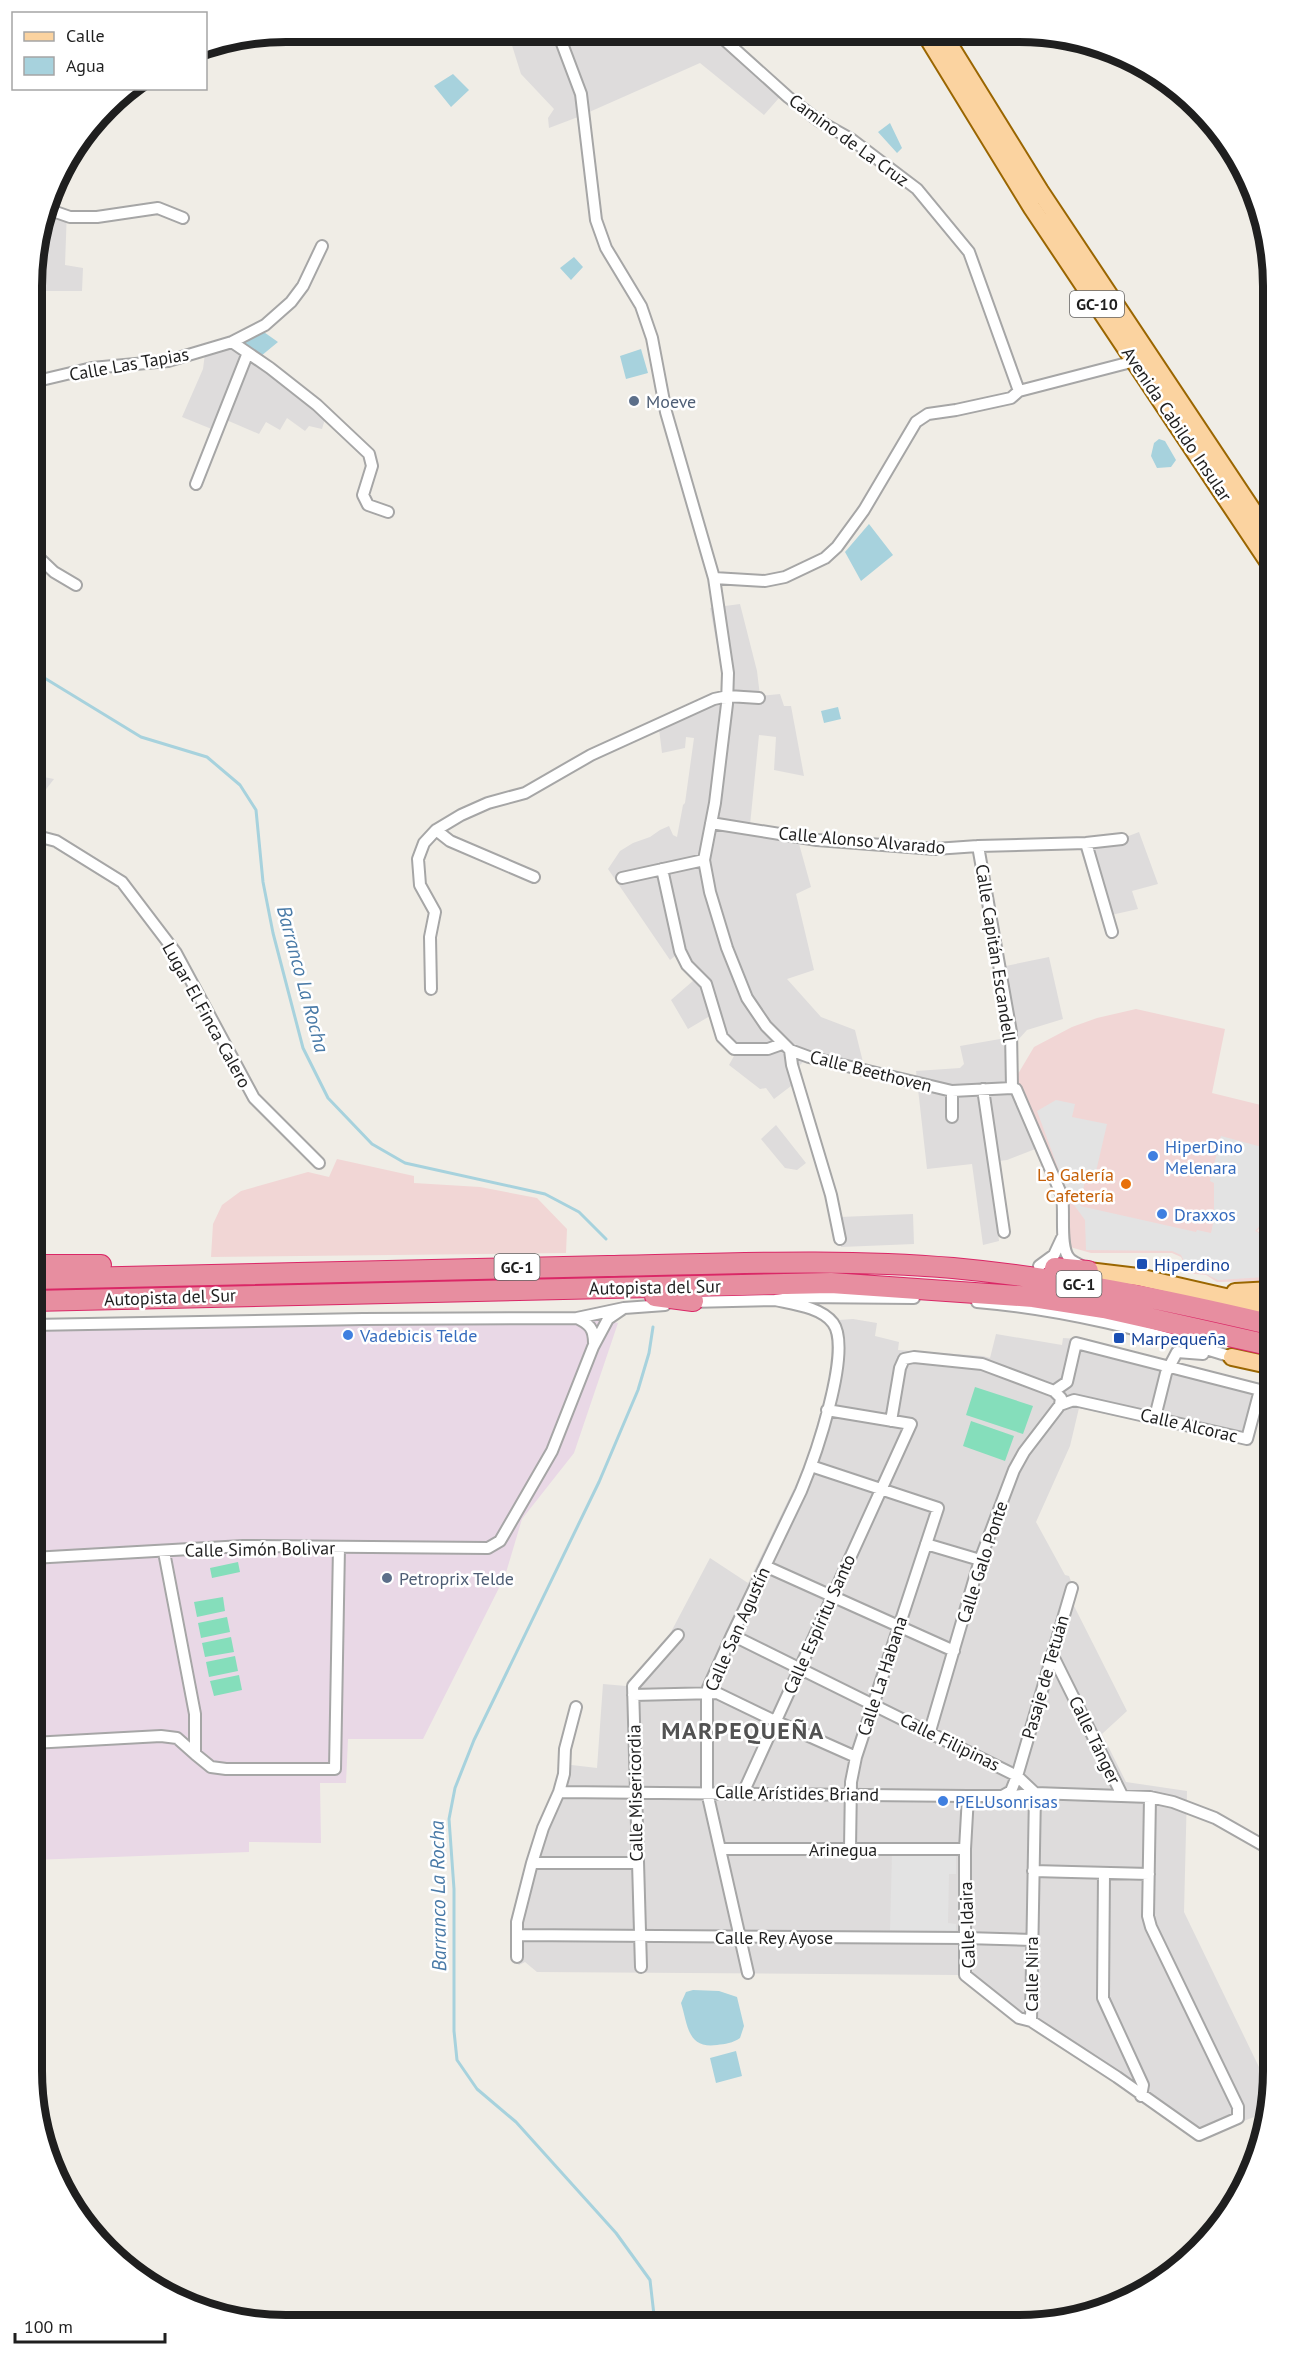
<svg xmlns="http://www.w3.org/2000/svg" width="1305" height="2357" viewBox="0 0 1305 2357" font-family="'PT Sans',sans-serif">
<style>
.residential{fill:#dedcdc}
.commercial{fill:#f1d6d5}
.industrial{fill:#e9d8e6}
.pitch{fill:#85debb}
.parking{fill:#e3e3e3}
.water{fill:#a7d2dd}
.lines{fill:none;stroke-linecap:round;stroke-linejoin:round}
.stream{stroke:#a7d2dd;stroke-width:3}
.street-casing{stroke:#a6a6a6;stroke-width:14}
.primary-casing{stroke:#9a6601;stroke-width:20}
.highway-casing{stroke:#da2766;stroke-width:22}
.street{stroke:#fff;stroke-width:10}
.primary{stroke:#fbd3a0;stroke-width:16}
.highway{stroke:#e78ea0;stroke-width:20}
.service-dot{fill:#5c6f8a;stroke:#fff;stroke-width:2}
.shop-dot{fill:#3f7fe0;stroke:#fff;stroke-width:2}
.food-dot{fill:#e8710a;stroke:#fff;stroke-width:2}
.transit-dot{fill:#1a4fb4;stroke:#fff;stroke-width:2}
.labels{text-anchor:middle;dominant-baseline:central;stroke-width:5;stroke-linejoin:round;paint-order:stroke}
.shield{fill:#fff;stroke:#626262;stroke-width:1.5}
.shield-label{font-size:16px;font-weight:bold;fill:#1f1f1f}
.street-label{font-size:18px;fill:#1f1f1f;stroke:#fff}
.service-label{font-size:18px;fill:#4e5e75;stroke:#fff;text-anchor:start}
.shop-label{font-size:18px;fill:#366cbe;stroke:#fff;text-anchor:start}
.food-label{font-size:18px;fill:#c56008;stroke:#fff;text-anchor:end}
.transit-label{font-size:18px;fill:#164399;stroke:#fff;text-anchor:start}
.water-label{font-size:20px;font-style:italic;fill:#497aa7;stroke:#fff}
.district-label{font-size:24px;font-weight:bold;letter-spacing:1.5px;fill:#525252;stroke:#fff}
.rim{fill:none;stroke:#1f1f1f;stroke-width:8}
</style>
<rect width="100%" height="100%" fill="#f0ede6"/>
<path class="residential" d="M500,33L725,34L786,90L764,115L700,63L578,117L549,128L548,118L554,109L521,74L510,39L504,41Z
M48,205L67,210L65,265L83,268L82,291H34V253Z
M234,337L327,412L322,429L309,426L305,431L287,418L280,430L266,422L259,434L224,419L219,432L182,417L203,369L206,345Z
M740,604L757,671L760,696L780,694L784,706H791L804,776L774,770L776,737L759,735L750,825L796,833L811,887L796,894L814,970L787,979L821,1017L855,1030L863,1062L855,1072L804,1061L799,1066L791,1086L774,1099L766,1088L760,1089L729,1065L734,1056L716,1037L710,1016L688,1029L671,1000L694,980L675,956L670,960L608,869L620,851L633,843L650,837L660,830L669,826L673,835L677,837L683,805L685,803L694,738L686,737L685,748L662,753L658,721L722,693V672L710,608Z
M33,775L54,779L33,806Z
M1139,832L1158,884L1132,891L1138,909L1102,917L1079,846L1126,837Z
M1049,957L1063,1019L1027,1030L1017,1041L1018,1084L1043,1146L1007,1160L991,1162L999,1241L983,1245L972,1164L927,1169L916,1071L960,1068L964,1064L960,1046L1000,1039L1007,1035L996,968Z
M776,1125L806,1163L797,1170L785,1168L761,1139Z
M913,1214L914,1244L841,1247L840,1217Z
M853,1319L877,1323L875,1336L899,1342L898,1350L983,1356L990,1358L996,1334L1062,1345L1063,1338L1078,1339L1266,1386L1251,1446L1079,1408L1070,1446L1036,1522L1065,1575L1069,1576L1074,1589L1072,1602L1127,1711L1102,1734L1126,1782L1187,1791L1184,1912L1272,2094L1267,2112L1197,2139L1191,2136L1050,2035L1014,2020L958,1975L537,1972L525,1962L519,1965L511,1959L510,1922L527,1858L563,1764L597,1768L603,1684L626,1686L671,1632L710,1558L748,1583L798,1480L809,1452L832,1372L836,1350L832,1335L843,1330L839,1320Z"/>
<path class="commercial" d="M1136,1009L1225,1029L1212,1093L1273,1108V1214L1257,1231L1273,1239V1265L1265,1281L1217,1282L1206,1275L1185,1273L1184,1263L1181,1257L1172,1253H1091L1070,1247L1067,1227L1043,1146L1018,1084V1074L1034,1047L1072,1027L1097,1018Z
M337,1159L414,1176V1183L480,1187L537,1198L567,1229L566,1253L211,1257L213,1224L222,1205L241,1191L308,1172L329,1177Z"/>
<path class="industrial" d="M578,1314L618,1323L574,1453L522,1519L505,1576L423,1739H348L346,1783H320L321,1843L249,1842V1852L32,1860V1331Z"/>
<path class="pitch" d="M975,1387L1033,1406L1023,1434L966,1415Z
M971,1421L1014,1436L1005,1461L963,1446Z
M238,1562L240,1572L212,1578L210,1568Z
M223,1597L225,1611L197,1617L194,1602Z
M227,1617L230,1632L201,1638L198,1623Z
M231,1637L234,1652L205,1657L202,1643Z
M235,1656L238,1671L209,1677L206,1662Z
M239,1675L242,1690L214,1696L210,1681Z"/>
<path class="parking" d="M1056,1100L1075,1104L1072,1117L1107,1124L1095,1176L1085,1180L1080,1206L1196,1232L1197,1230L1211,1233L1214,1219V1183L1210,1181L1221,1136L1273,1150V1212L1255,1231L1273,1240V1263L1266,1277L1218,1280L1204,1273L1186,1272L1185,1263L1181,1255L1172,1251L1086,1250L1085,1220L1069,1198L1037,1111Z
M892,1854L956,1855V1874H949L948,1923L956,1924V1931L890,1930Z"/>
<path class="water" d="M453,74L469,90L451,107L434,86Z
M890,123L902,148L897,153L878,132Z
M574,257L583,267L571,280L560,268Z
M261,330L278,342L261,356L242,344Z
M641,349L648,373L626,379L620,356Z
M1159,439L1165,441L1176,460L1171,467L1157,468L1151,456L1154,443Z
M869,524L893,555L861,581L845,552Z
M838,707L841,719L824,723L821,711Z
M693,1990L719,1991L737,1997L744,2026L740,2038C733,2043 725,2044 717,2045C687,2049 688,2025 681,2003L686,1992Z
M736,2051L742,2076L716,2083L710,2058Z"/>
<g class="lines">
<path class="stream" d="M33,671L141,737L207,757L240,785L256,810L263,882L273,933L303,1048L328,1098L372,1144L405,1163L545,1194L579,1212L606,1239
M653,1327L649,1353L638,1390L599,1482L474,1740L455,1788L449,1819L454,1889V2031L457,2060L477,2089L516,2122L616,2233L650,2280L655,2324"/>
<defs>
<path id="street" d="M558,33L581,94L596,220L606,248L641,306L652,338L666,412L714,578L728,673L727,704L715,803L704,860L710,892L727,948L747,998L766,1026L790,1050L792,1065L831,1195L840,1239
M718,34L788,97L819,121L851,139L917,189L969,252L1019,391
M47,209L70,217H97L158,208L183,218
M232,342L270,368L317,405L369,454L372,466L363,495L368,505L388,512
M33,382L92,368L168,361L232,342L265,325L291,302L303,286L322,246
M196,484L247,355
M33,552L54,572L76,585
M714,578L765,581L785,577L825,558L837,547L864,510L916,422L928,414L956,410L1011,398L1019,391L1135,361
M711,823L817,840L935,849L978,846L1086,843L1122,839
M436,830L450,841L534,877
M33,835L56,841L122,882L176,953L254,1098L319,1163
M1086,843L1112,932
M978,846L1011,1032L1012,1088L1016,1089L1062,1196C1065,1211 1059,1249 1070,1259C1073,1262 1079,1264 1083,1267
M662,869L680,951L687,965L706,984L722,1037L734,1049H768L782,1044
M622,878L704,860
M431,989L430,937L435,912L420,885L418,859L424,843L436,830L461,815L488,803L525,793L591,755L714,699L728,696L759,698
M790,1050L809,1057L952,1091L1012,1088
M983,1089L1004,1232
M952,1117V1091
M1039,1266L1054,1255L1062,1238
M690,1302L775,1300L800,1297L914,1298
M977,1302C1064,1309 1149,1331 1232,1357
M577,1318L624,1308L665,1305
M32,1325L363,1319L577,1318C589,1324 594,1328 594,1343
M1155,1417L1166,1373L1177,1352L1203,1354
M891,1421L900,1368L904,1359L914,1357L982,1364L1054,1391L1061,1398L1060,1405
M811,1466L938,1508L856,1757L851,1782L850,1849
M926,1544L980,1560
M164,1552L195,1714V1754L211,1767L226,1769H335L339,1547
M32,1558L243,1546L488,1548L500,1541L552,1451L593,1347L608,1319L624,1308
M765,1566L954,1651
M732,1635L1017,1776L1035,1793
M1052,1654L1122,1795
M633,1695L717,1693L775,1721L856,1757
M930,1731L980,1560L1014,1470L1024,1452L1060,1405L1074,1400L1247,1439L1260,1390L1076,1343L1067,1382L1054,1391
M32,1743L161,1736L177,1738L195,1754
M559,1792L968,1796H1014L1035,1793L1150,1797L1173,1802L1215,1818L1273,1851
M743,1793L911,1424L827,1410
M968,1796L965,1849V1975L1019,2018L1031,2021L1117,2077L1199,2135L1238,2118V2107L1151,1927L1148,1916L1150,1797
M1002,1796L1011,1791L1017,1776L1072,1588
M720,1849H965
M532,1863H637
M1033,1871L1149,1874
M1104,1873L1103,1998L1143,2085L1141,2096
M517,1935L965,1938L1032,1940
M517,1957V1922L532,1863L543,1828L559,1792L564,1774L565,1749L576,1707
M641,1967L633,1686L678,1635
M748,1973L707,1792V1694L708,1688L732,1635L801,1491C814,1460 853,1350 833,1323C821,1307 793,1304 775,1300
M1031,2021L1035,1793"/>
<path id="primary" d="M926,35L1032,208L1273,569
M944,36L1040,191L1273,541
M1088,1271L1138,1277L1273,1308
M1235,1292L1273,1290
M1232,1357L1273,1366"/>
<path id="highway" d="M32,1265H101
M1055,1268L1088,1271
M32,1279C224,1276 416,1269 608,1266C723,1264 838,1258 953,1268C1061,1278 1167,1300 1273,1325
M655,1296L693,1301
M32,1301L831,1283L1033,1297L1104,1308L1273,1346"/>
</defs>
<use href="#street" class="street-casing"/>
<use href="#primary" class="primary-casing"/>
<use href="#highway" class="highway-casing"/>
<use href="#street" class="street"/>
<use href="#primary" class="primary"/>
<use href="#highway" class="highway"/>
</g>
<g class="service-dot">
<circle cx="634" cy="401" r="6"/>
<circle cx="387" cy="1578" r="6"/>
</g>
<g class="shop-dot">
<circle cx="1153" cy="1156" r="6"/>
<circle cx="1162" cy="1214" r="6"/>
<circle cx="348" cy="1335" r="6"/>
<circle cx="943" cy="1801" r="6"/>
</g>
<circle class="food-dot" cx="1126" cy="1184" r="6"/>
<g class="transit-dot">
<rect x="1136" y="1258" width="12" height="12" rx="3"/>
<rect x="1113" y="1332" width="12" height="12" rx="3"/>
</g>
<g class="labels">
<g class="shield">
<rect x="1070" y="291" width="54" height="26" rx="4.5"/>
<rect x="494.5" y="1254" width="45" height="26" rx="4.5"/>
<rect x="1056.5" y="1271" width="45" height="26" rx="4.5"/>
</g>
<g class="shield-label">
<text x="1097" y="304">GC-10</text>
<text x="517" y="1267">GC-1</text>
<text x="1079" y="1284">GC-1</text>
</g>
<g class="street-label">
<text transform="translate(849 140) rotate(36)">Camino de La Cruz</text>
<text transform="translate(129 364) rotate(-10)">Calle Las Tapias</text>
<text transform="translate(1177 424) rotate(56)">Avenida Cabildo Insular</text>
<text transform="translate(862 840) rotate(5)">Calle Alonso Alvarado</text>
<text transform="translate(996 953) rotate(81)">Calle Capitán Escandell</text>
<text transform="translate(207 1015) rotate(61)">Lugar El Finca Calero</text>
<text transform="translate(871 1071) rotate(14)">Calle Beethoven</text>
<text transform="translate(655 1287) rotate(-1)">Autopista del Sur</text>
<text transform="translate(170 1297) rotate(-2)">Autopista del Sur</text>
<text transform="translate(1189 1425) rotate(13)">Calle Alcorac</text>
<text transform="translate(260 1549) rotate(-1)">Calle Simón Bolivar</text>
<text transform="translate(982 1562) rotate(-72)">Calle Galo Ponte</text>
<text transform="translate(819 1624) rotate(-66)">Calle Espíritu Santo</text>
<text transform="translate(737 1629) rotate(-66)">Calle San Agustín</text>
<text transform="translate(882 1676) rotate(-72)">Calle La Habana</text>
<text transform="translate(1045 1677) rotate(-74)">Pasaje de Tetuán</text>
<text transform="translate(1095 1740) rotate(64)">Calle Tánger</text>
<text transform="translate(950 1742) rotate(26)">Calle Filipinas</text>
<text transform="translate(635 1793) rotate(-91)">Calle Misericordia</text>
<text transform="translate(797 1793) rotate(1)">Calle Arístides Briand</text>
<text x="843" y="1849">Arinegua</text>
<text transform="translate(967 1925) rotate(-92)">Calle Idaira</text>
<text x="774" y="1937">Calle Rey Ayose</text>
<text transform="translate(1031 1974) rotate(-90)">Calle Nira</text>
</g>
<g class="service-label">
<text x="646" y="401">Moeve</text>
<text x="399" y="1578">Petroprix Telde</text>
</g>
<g class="shop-label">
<text x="1165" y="1146">HiperDino<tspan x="1165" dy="21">Melenara</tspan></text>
<text x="1174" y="1214">Draxxos</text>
<text x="360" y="1335">Vadebicis Telde</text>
<text x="955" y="1801">PELUsonrisas</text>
</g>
<g class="food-label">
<text x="1114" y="1174">La Galería<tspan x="1114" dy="21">Cafetería</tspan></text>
</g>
<g class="transit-label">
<text x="1154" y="1264">Hiperdino</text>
<text x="1131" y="1338">Marpequeña</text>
</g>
<g class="water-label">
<text transform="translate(303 979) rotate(75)">Barranco La Rocha</text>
<text transform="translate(438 1896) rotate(-91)">Barranco La Rocha</text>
</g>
<g class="district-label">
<text x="743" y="1730">MARPEQUEÑA</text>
</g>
</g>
<path d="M0 0H1305V2357H0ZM286 42H1019A244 244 0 0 1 1263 286V2071A244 244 0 0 1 1019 2315H286A244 244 0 0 1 42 2071V286A244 244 0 0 1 286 42Z" fill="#fff" fill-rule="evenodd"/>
<path class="rim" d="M286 42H1019A244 244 0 0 1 1263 286V2071A244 244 0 0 1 1019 2315H286A244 244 0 0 1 42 2071V286A244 244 0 0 1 286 42Z"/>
<rect x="12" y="12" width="195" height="78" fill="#ffffff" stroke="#a5a5a5" stroke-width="1.5"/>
<rect x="24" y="32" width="30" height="9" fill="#fbd3a0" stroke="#a5a5a5" stroke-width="1.5"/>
<text x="66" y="42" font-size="18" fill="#1f1f1f">Calle</text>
<rect x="24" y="57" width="30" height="18" fill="#a7d2dd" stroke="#a5a5a5" stroke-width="1.5"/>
<text x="66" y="72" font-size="18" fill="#1f1f1f">Agua</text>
<path d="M15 2333v9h150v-9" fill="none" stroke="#1f1f1f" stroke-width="3"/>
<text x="24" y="2333" font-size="18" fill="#1f1f1f" stroke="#ffffff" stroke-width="4.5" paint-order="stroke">100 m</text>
</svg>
